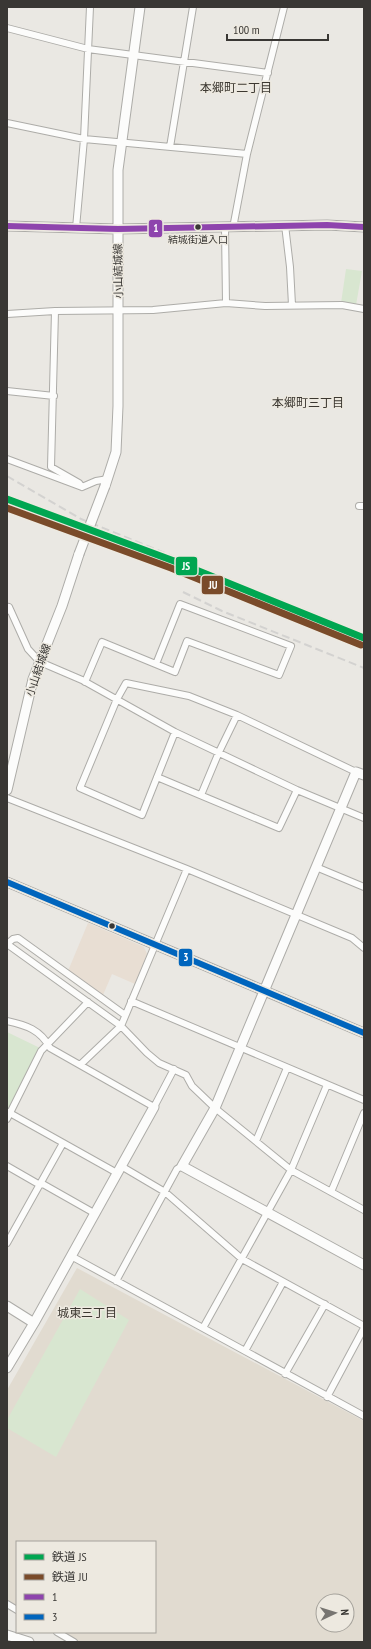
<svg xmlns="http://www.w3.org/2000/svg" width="371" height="1649" viewBox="0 0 371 1649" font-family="'PT Sans Narrow','Noto Sans JP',sans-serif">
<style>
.commercial{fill:#e8ded3}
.built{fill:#e1dbd0;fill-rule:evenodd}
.green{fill:#d8e6d0}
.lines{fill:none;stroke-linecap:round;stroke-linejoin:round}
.street-casing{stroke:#adaca8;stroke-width:8}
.secondary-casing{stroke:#adaca8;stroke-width:11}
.street{stroke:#fcfcfb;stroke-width:6}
.secondary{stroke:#fcfcfb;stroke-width:9}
.rail{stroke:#d3d2d0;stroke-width:2;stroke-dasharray:8 4;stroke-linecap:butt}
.secondary-bridge-casing{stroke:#adaca8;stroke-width:11;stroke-linecap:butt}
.secondary-bridge{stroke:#fcfcfb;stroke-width:9}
.bus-1-casing{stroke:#ede9e0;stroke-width:9}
.bus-2-casing{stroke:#ede9e0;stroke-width:9}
.bus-1{stroke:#8e44ad;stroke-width:6}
.bus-2{stroke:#0065bd;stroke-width:6}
.rail-1-casing{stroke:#ede9e0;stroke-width:10}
.rail-2-casing{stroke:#ede9e0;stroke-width:10}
.rail-1{stroke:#00a651;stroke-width:7}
.rail-2{stroke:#7a4b2a;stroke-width:7}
.bus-dot{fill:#393734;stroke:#ede9e0;stroke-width:1.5}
.labels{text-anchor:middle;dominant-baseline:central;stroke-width:3;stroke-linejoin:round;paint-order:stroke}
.bus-label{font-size:10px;fill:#393734;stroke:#ede9e0}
.street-label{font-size:11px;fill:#393734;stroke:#ede9e0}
.neighbourhood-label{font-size:12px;fill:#3c3831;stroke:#ede9e0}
.line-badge{stroke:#ede9e0;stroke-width:1.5}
.badge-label{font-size:11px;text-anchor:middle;font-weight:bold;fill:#fff}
</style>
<rect width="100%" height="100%" fill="#eae8e3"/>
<path class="commercial" d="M88,923L144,947L147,954L135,984L112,974L103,995L68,971Z"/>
<path class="built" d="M77,1268L364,1421V1642H79L61,1632H155V1542H17V1607L7,1602V1390ZM323,1601H347V1625H323Z"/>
<path class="green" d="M346,269L362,271L356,305L341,303Z
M7,1032L40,1048L12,1105L8,1107Z
M80,1289L129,1320L56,1457L7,1428V1420Z"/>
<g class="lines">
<defs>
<path id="street" d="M7,28L88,49L268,73
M7,123L84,139L247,154
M170,147L193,7
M285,225L290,267L292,305
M76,228L84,139L90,7
M225,228L226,303
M233,228L247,154L284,7
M55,311L51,467L79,483L82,487
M7,314L55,311L153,310L226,303L265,306L342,305L364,309
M7,391L54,396
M7,459L82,487L96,481L108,479
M359,506H364
M7,611L9,607L28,649L40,662L82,680L175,732L297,790L364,818
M85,682L102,642L175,672L187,641L279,675L291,646L180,604L156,664
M175,732L142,815L80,788L117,699L126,683L189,696L237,715L356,772
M157,777L279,828L297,790
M201,795L219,752L237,715
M7,798L187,869L352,938L364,948
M316,867L364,887
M7,944L121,1026L147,1053L159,1063L186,1075L192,1086L215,1108L291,1170L364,1210
M7,944L13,939L18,938L125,1015
M131,1001L364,1100
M7,1021C26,1025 41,1030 50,1048L154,1107L174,1069
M80,1065L121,1026L187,869
M8,1112L117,1173
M7,1119L41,1051L88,1002
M256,1141L287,1068
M7,1166L40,1185
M121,1166L165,1192L242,1259L364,1326
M41,1183L94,1213
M331,1192L364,1113
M7,1243L63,1143
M71,1256L364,1416
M116,1281L177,1169L182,1166
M203,1328L291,1170L327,1085
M245,1351L283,1282
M285,1374L325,1304
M327,1397L364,1328
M7,1604L17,1610
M57,1632L74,1642"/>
<path id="secondary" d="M7,226L118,229L327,225L364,227
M105,486L116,452L118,406V170L140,7
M364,775L356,772L215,1108L182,1166L364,1265
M7,790L33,679L62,606L79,554
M7,882L364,1033
M7,1306L34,1323
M7,1368L34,1323L154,1107
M7,1635L29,1642"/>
</defs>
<use href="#street" class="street-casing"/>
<use href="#secondary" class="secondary-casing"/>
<use href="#street" class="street"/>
<use href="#secondary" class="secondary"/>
<path class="rail" d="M7,476L81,519L364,634
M183,592L222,611L364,668"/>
<defs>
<path id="secondary-bridge" d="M79,554L105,486"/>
</defs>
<use href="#secondary-bridge" class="secondary-bridge-casing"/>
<use href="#secondary-bridge" class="secondary-bridge"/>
<defs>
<path id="bus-1" d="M7,226L118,229L327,225L364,227"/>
<path id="bus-2" d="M7,882L364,1033"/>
</defs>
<use href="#bus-1" class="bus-1-casing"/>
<use href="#bus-2" class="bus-2-casing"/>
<use href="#bus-1" class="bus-1"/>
<use href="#bus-2" class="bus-2"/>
<defs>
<path id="rail-1" d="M7,499L174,561L364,638"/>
<path id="rail-2" d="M7,508L171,568L361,645"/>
</defs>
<use href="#rail-1" class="rail-1-casing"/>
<use href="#rail-2" class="rail-2-casing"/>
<use href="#rail-1" class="rail-1"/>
<use href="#rail-2" class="rail-2"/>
</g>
<g class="bus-dot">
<circle cx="198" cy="227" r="3.5"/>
<circle cx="112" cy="926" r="3.5"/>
</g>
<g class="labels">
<g class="bus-label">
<text x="198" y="239">結城街道入口</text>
</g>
<g class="street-label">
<text transform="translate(118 271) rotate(-91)">小山結城線</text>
<text transform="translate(38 670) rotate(-71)">小山結城線</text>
</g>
<g class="neighbourhood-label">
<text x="236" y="87">本郷町二丁目</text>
<text x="308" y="402">本郷町三丁目</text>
<text x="87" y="1312">城東三丁目</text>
</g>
</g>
<g class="line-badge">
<rect x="148" y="219" width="15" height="19" rx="4" fill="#8e44ad"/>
<rect x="175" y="556" width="23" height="20" rx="4" fill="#00a651"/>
<rect x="201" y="575" width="23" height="20" rx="4" fill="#7a4b2a"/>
<rect x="178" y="948" width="15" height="19" rx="4" fill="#0065bd"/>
</g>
<g class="badge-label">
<text x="156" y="232">1</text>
<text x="186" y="570">JS</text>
<text x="213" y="589">JU</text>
<text x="186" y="961">3</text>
</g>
<rect width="371" height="1649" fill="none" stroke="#393734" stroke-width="16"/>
<rect x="16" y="1541" width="140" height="92" fill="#ede9e0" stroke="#a5a29b"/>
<rect x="24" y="1554" width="20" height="6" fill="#00a651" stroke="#a5a29b"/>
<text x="52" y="1561" font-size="12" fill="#393734">鉄道 JS</text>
<rect x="24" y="1574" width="20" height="6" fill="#7a4b2a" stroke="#a5a29b"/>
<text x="52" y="1581" font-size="12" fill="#393734">鉄道 JU</text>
<rect x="24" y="1594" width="20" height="6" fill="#8e44ad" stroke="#a5a29b"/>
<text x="52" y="1601" font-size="12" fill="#393734">1</text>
<rect x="24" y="1614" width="20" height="6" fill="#0065bd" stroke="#a5a29b"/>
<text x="52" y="1621" font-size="12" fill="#393734">3</text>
<g transform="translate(335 1613) rotate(86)"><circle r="19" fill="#ede9e0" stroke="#a5a29b"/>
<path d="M0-3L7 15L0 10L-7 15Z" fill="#777571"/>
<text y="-6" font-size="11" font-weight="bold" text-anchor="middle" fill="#393734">N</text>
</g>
<path d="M227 34v6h101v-6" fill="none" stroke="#393734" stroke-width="2"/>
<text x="233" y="34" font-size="12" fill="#393734" stroke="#ede9e0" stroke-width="3" paint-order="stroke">100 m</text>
</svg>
